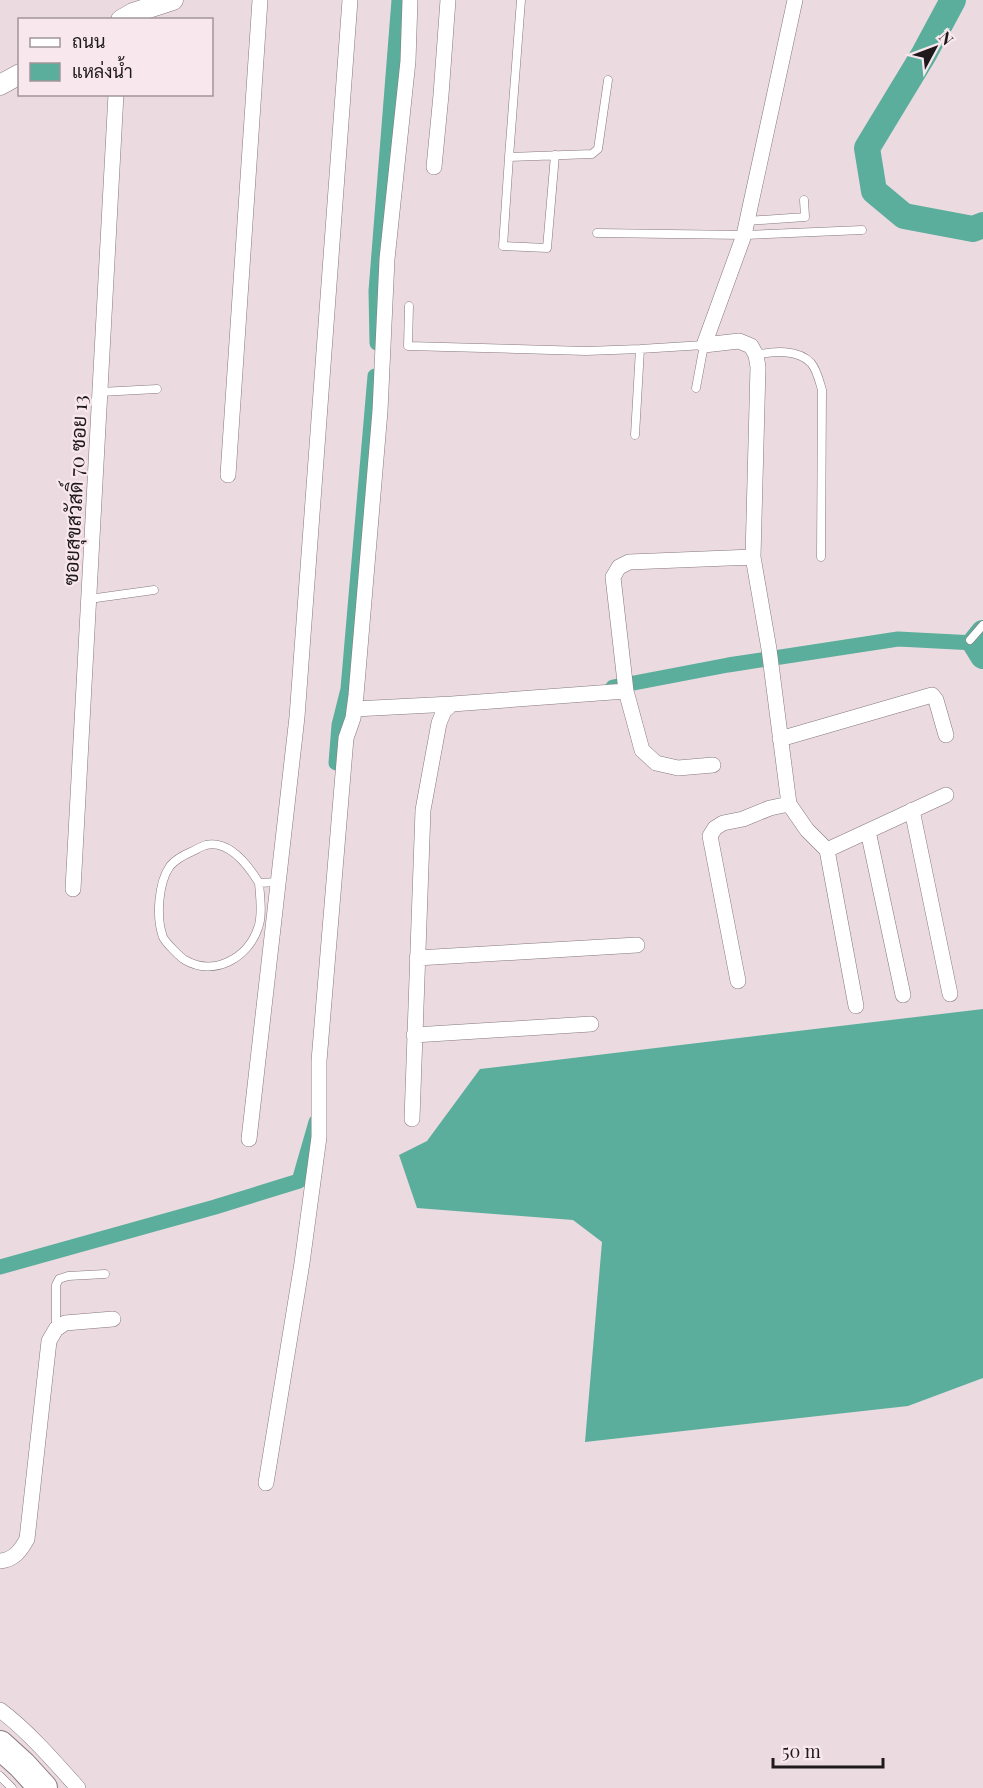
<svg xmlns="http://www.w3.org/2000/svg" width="983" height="1788" viewBox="0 0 983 1788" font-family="'Playfair Display',Sarabun,serif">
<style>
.water{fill:#5bae9c}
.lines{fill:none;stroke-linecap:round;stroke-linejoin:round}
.canal{stroke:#5bae9c;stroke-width:15}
.river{stroke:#5bae9c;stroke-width:26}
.service-casing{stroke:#86787d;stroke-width:9}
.minor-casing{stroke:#86787d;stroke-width:16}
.tertiary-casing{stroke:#86787d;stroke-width:21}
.motorway-casing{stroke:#86787d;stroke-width:30}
.service{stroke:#fff;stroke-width:8}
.minor{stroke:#fff;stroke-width:15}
.tertiary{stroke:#fff;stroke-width:20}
.motorway{stroke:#fff;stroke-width:28}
.labels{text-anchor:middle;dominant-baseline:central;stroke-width:4.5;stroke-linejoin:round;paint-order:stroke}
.street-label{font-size:20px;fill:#1f191b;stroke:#f8e8ee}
</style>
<rect width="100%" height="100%" fill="#ebdbe1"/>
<path class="water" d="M983,1009V1378L908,1406L585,1442L602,1242L573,1220L417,1208L399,1155L427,1141L480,1069Z"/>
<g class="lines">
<path class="canal" d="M377,343L376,291L399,0
M613,687L728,665L898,639L975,643
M336,763L339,725L348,689L375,376
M0,1267L215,1207L299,1181L316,1122"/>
<path class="river" d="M953,0L924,54L867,148L874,191L904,216L973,229L983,225
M983,633L975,643L983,656"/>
<defs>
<path id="service" d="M521,0L509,157L592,154L598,149L608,80
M509,157L503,246L547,248L555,155
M747,221L805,217L804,200
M597,233L744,235L862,230
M409,306L408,346L586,351L640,349L704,345L696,388
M756,355C773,351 798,349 811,363C817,370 819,380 822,390L821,557
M100,392L157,389
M635,435L640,349
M89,599L154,590
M970,640L983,625
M259,883C248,865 229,840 206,845C202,846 197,849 193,851C186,854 175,860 170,866C158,883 156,918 163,937C165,942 181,958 185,960C214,977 248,958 258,928C263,915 260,896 259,883L278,882
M56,1329V1285L59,1279L68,1276L105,1274
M0,1776L12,1788"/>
<path id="minor" d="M795,0L744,235L704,345L739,341L751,346L756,355L758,367L753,557L769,649L789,804L807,830L827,850L856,1006
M434,167L441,95L448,0
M228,475L260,0
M354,709L452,704L626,691
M780,739L932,695L936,700L946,735
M713,765L678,768L656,763L642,750L626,691L613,577L619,567L629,562L753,557
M912,810L950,994
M868,831L903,995
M827,850L946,795
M73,889L116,94
M417,958L637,945
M738,981L710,836L715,828L723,823L743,819L770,808L789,804
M414,1035L591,1024
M412,1119L423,810L439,723L444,711L452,704
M249,1139L297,717L350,0
M266,1483L302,1263L319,1137V1061L346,738L353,718L356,695L380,411L387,259L408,61L410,0
M0,1561C14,1560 21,1550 27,1539L49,1341L56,1329L65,1323L113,1319
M0,1710C28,1731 55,1762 78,1788"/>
<path id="tertiary" d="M121,20L133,13L173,0
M0,85L20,74"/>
<path id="motorway" d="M0,1745L22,1765L43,1788"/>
</defs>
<use href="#service" class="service-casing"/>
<use href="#minor" class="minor-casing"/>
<use href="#tertiary" class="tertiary-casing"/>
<use href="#motorway" class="motorway-casing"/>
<use href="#service" class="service"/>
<use href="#minor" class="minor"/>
<use href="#tertiary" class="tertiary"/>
<use href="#motorway" class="motorway"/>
</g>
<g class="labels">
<g class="street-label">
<text transform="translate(74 490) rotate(-87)">ซอยสุขสวัสดิ์ 70 ซอย 13</text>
</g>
</g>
<rect x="18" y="18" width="195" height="78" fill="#f8e8ee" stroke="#a1959a" stroke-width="1.5"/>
<rect x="30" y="38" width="30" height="9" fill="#ffffff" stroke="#a1959a" stroke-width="1.5"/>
<text x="72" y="48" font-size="18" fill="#1f191b">ถนน</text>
<rect x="30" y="63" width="30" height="18" fill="#5bae9c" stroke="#a1959a" stroke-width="1.5"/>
<text x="72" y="78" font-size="18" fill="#1f191b">แหล่งน้ำ</text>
<g transform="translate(935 48) rotate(49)" stroke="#f8e8ee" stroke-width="4.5" paint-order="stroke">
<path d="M0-4.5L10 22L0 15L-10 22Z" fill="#1f191b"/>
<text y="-9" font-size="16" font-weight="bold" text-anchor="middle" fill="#1f191b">N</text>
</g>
<path d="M773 1758v9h110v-9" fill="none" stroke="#1f191b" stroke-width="3"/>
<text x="782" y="1758" font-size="18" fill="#1f191b" stroke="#f8e8ee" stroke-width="4.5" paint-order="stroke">50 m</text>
</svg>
